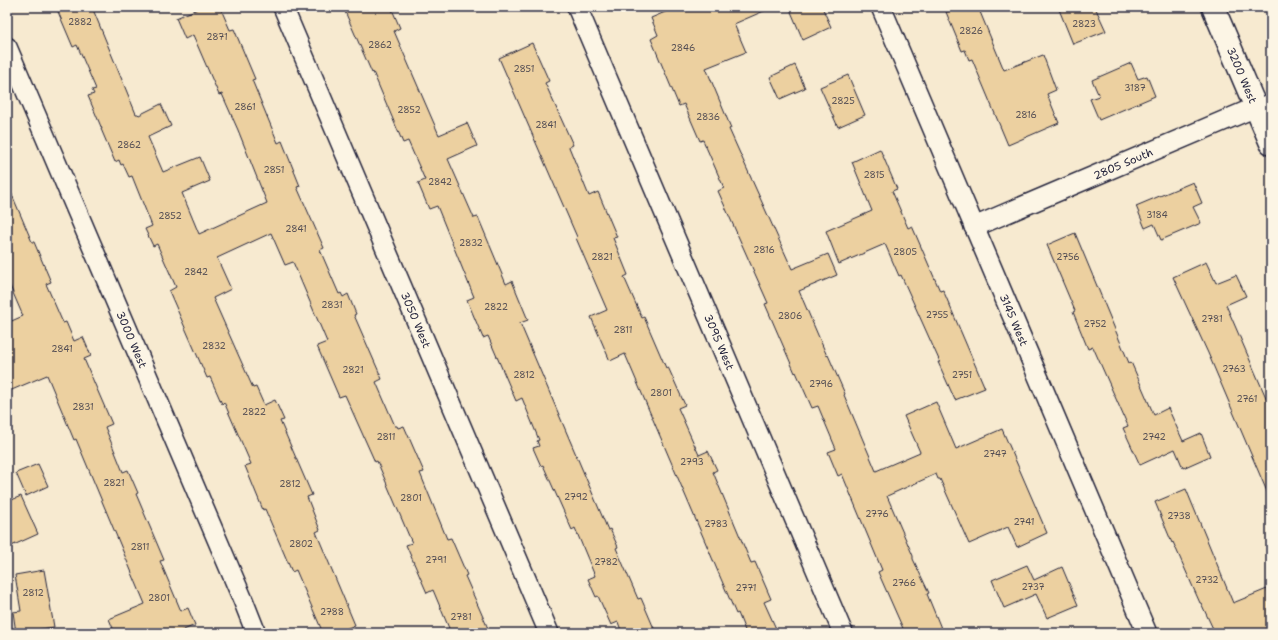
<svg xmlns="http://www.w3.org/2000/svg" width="1278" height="640" viewBox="0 0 1278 640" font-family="'Shantell Sans',sans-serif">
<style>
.building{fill:#ecd0a0;stroke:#22223b}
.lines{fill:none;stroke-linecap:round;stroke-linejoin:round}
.lane-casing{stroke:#22223b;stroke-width:13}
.street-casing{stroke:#22223b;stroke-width:22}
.secondary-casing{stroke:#22223b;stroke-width:25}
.lane{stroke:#fcf5e5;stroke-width:10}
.street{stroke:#fcf5e5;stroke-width:19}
.secondary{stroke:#fcf5e5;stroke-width:22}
.labels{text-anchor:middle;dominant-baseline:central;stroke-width:3;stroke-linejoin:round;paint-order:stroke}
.number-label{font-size:9px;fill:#544e54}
.street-label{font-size:11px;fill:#22223b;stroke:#fcf5e5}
</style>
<rect width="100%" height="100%" fill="#f7ead0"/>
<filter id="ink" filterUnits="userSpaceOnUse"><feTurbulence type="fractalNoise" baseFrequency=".025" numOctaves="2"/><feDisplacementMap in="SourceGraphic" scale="8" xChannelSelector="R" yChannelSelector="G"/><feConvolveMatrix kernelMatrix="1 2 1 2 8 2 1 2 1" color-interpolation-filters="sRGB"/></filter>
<g filter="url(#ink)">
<path class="building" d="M56,7H92L136,114H138L139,115L161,104L171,126L148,137L163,172L200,157L210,181L182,193L199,234L267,203L238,130L222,94L219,95L193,35L185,39L176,18L202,7H220L230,30L234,29L255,79L252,80L278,143L282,141L300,186L297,187L324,248L320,250L339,294L341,293L343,297L348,294L356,314L354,315L382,379L376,382L395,426H397L398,428L404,426L424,472L420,473L447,539L451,538L467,575L465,576L490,633H451L433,590L427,593L406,545L412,543L377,461L375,462L345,395L339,397L317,346L327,342L293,262L285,265L271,233L217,258L231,289L213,298L253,388L256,387L264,405L275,400L284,420L280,421L312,495L307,497L320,530L316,532L355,625L336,633H323L296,570L292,572L265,509L263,510L245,466L251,464L224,402L222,404L210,377L207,378L169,291L176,287L157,244L153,246L145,229L152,226L132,176L129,177L123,164L121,165L119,160L115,162L101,129H102L88,96L94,94L92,90L96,89L77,45L73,47Z
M343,7H391L400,28L394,31L439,135L467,123L477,146L448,159L474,218L478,217L506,284L512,281L528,320L520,323L608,530L610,529L618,547L616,548L638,599L641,598L656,633H622L618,622L611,625L598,596L596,597L588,579L595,576L575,528L572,530L543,465L541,466L533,448L539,446L537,441L539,440L522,398L516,401L488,336L483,338L467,300L474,297L437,206L429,209L418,183L425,180L408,141L403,143L373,72L372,73Z
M677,7H773L734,24L746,52L706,68L731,128L729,129L792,269L828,254L837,275L799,291L827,356L828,355L845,394L844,395L876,471L920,452L904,416L936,402L956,449L1002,429L1047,533L1017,547L1008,527L969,544L940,479H938L936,474L887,496L913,556V559L929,593L927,594L943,633H905L878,572L882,570L842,474L838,476L828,452L836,449L818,406L812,408L796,372L795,373L765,304L768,303L718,191L724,188L703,140L700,141L684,104L679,106L651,39L658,35L651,18Z
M789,7H822L831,27L803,40Z
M959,7H978L1004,70L1043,55L1056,90L1047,94L1059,123L1008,145L972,59L969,60L965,50L962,51L946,12Z
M1058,7H1095L1106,31L1073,44Z
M532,43L549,81L545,83L573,145L569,147L589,196L598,192L617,237L613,238L628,275L624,277L642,318L644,317L666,368L668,367L685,405L678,408L699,455L708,451L717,470L713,472L751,563L755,562L771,599L764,602L778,633H746L738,613L736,614L625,354L610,361L591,317L607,310L576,238L577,237L499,58Z
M1131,63L1138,79L1147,76L1155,96L1099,120L1090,99L1099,96L1092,80Z
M795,65L805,88L780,99L770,77Z
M848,75L865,115L838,127L820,87Z
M880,149L897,189L892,191L908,228L912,226L940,291L943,290L985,388L955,400L938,362H940L901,275L899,276L885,244L839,264L826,231L872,211L852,162Z
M1193,182L1202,203L1193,207L1201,223L1161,240L1154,224L1145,228L1136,206Z
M7,183L32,242H34L51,282L46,284L63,323L66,322L74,341L83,337L91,356L84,359L112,424L105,427L123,472L128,470L138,493L136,494L164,560L160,561L181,611L188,608L195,625L177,633H115L109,619L145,604L76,439L74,440L47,375L7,392V323L23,316L7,279Z
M1075,233L1129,363L1131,362L1154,415L1168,408L1183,441L1201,433L1210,456L1183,468L1175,449L1140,465L1123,428L1128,426L1093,347L1088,349L1073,312L1075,311L1047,245Z
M1206,262L1216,283L1236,275L1246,296L1226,305L1271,409V501L1208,353L1173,277Z
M38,464L48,486L26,496L16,473Z
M1186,489L1233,603L1267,589L1271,599V633H1215L1201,603H1200L1173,542L1172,543L1155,502Z
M21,496L38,534L7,548V502Z
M1027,565L1034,580L1062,567L1078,605L1047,618L1036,594L1004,608L992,580Z
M44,570L54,627L16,633L13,612L21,611L15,575Z"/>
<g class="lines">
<defs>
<path id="lane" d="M1256,107L1271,98"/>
<g id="street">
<path id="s1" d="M283,7L549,633"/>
<path id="s2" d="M577,7L843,633"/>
<path id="s3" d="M881,7L1147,633"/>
<path id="s4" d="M7,47L243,600L256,633"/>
<path id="s5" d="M974,227L1256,107"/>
</g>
<g id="secondary">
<path id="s6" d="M1213,7L1271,143"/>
</g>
</defs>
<use href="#lane" class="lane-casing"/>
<use href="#street" class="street-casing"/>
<use href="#secondary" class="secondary-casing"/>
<use href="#lane" class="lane"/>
<use href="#street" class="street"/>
<use href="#secondary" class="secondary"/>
</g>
</g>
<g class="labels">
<g class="number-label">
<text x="80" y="22">2882</text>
<text x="1084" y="24">2823</text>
<text x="971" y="31">2826</text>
<text x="217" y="37">2871</text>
<text x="380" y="45">2862</text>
<text x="683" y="48">2846</text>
<text x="524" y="69">2851</text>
<text x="1135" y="88">3187</text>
<text x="843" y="101">2825</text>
<text x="245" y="107">2861</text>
<text x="409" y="110">2852</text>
<text x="1026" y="115">2816</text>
<text x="708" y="117">2836</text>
<text x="546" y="125">2841</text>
<text x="129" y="145">2862</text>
<text x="274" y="170">2851</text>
<text x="874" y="175">2815</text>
<text x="440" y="182">2842</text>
<text x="1157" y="215">3184</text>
<text x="170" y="216">2852</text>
<text x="296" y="229">2841</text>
<text x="471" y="243">2832</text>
<text x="764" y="250">2816</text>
<text x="905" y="252">2805</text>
<text x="602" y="257">2821</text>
<text x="1068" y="257">2756</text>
<text x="196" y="272">2842</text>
<text x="332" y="305">2831</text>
<text x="496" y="307">2822</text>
<text x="937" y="315">2755</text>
<text x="790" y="316">2806</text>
<text x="1212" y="319">2781</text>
<text x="1095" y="324">2752</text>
<text x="623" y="330">2811</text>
<text x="214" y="346">2832</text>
<text x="62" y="349">2841</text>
<text x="1234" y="369">2763</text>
<text x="353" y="370">2821</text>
<text x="524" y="375">2812</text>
<text x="962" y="375">2751</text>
<text x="821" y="384">2796</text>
<text x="661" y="393">2801</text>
<text x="1247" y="399">2761</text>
<text x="83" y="407">2831</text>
<text x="254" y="412">2822</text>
<text x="386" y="437">2811</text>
<text x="1154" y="437">2742</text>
<text x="995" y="454">2747</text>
<text x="692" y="462">2793</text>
<text x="114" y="483">2821</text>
<text x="290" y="484">2812</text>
<text x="576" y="497">2792</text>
<text x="411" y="498">2801</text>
<text x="877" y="514">2776</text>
<text x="1179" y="516">2738</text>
<text x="1024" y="522">2741</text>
<text x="716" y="524">2783</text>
<text x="301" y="544">2802</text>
<text x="140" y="547">2811</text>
<text x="436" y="560">2791</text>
<text x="606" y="562">2782</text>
<text x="1207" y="580">2732</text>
<text x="904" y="583">2766</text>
<text x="1033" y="587">2737</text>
<text x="746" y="588">2771</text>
<text x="33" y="593">2812</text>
<text x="159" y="598">2801</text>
<text x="332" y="612">2788</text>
<text x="461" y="617">2781</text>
</g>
<g class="street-label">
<text stroke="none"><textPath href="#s6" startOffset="74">3200 West</textPath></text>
<text stroke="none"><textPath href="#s5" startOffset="162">2805 South</textPath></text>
<text stroke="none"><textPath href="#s1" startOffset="340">3050 West</textPath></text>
<text stroke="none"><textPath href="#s3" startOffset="340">3145 West</textPath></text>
<text stroke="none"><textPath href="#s4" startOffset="318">3000 West</textPath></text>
<text stroke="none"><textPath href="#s2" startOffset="364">3095 West</textPath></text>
</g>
</g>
<rect width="1278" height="640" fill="none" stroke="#fcf5e5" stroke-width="24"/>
<rect x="12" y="12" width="1254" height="616" fill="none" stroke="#22223b" stroke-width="1.5" filter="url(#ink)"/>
</svg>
